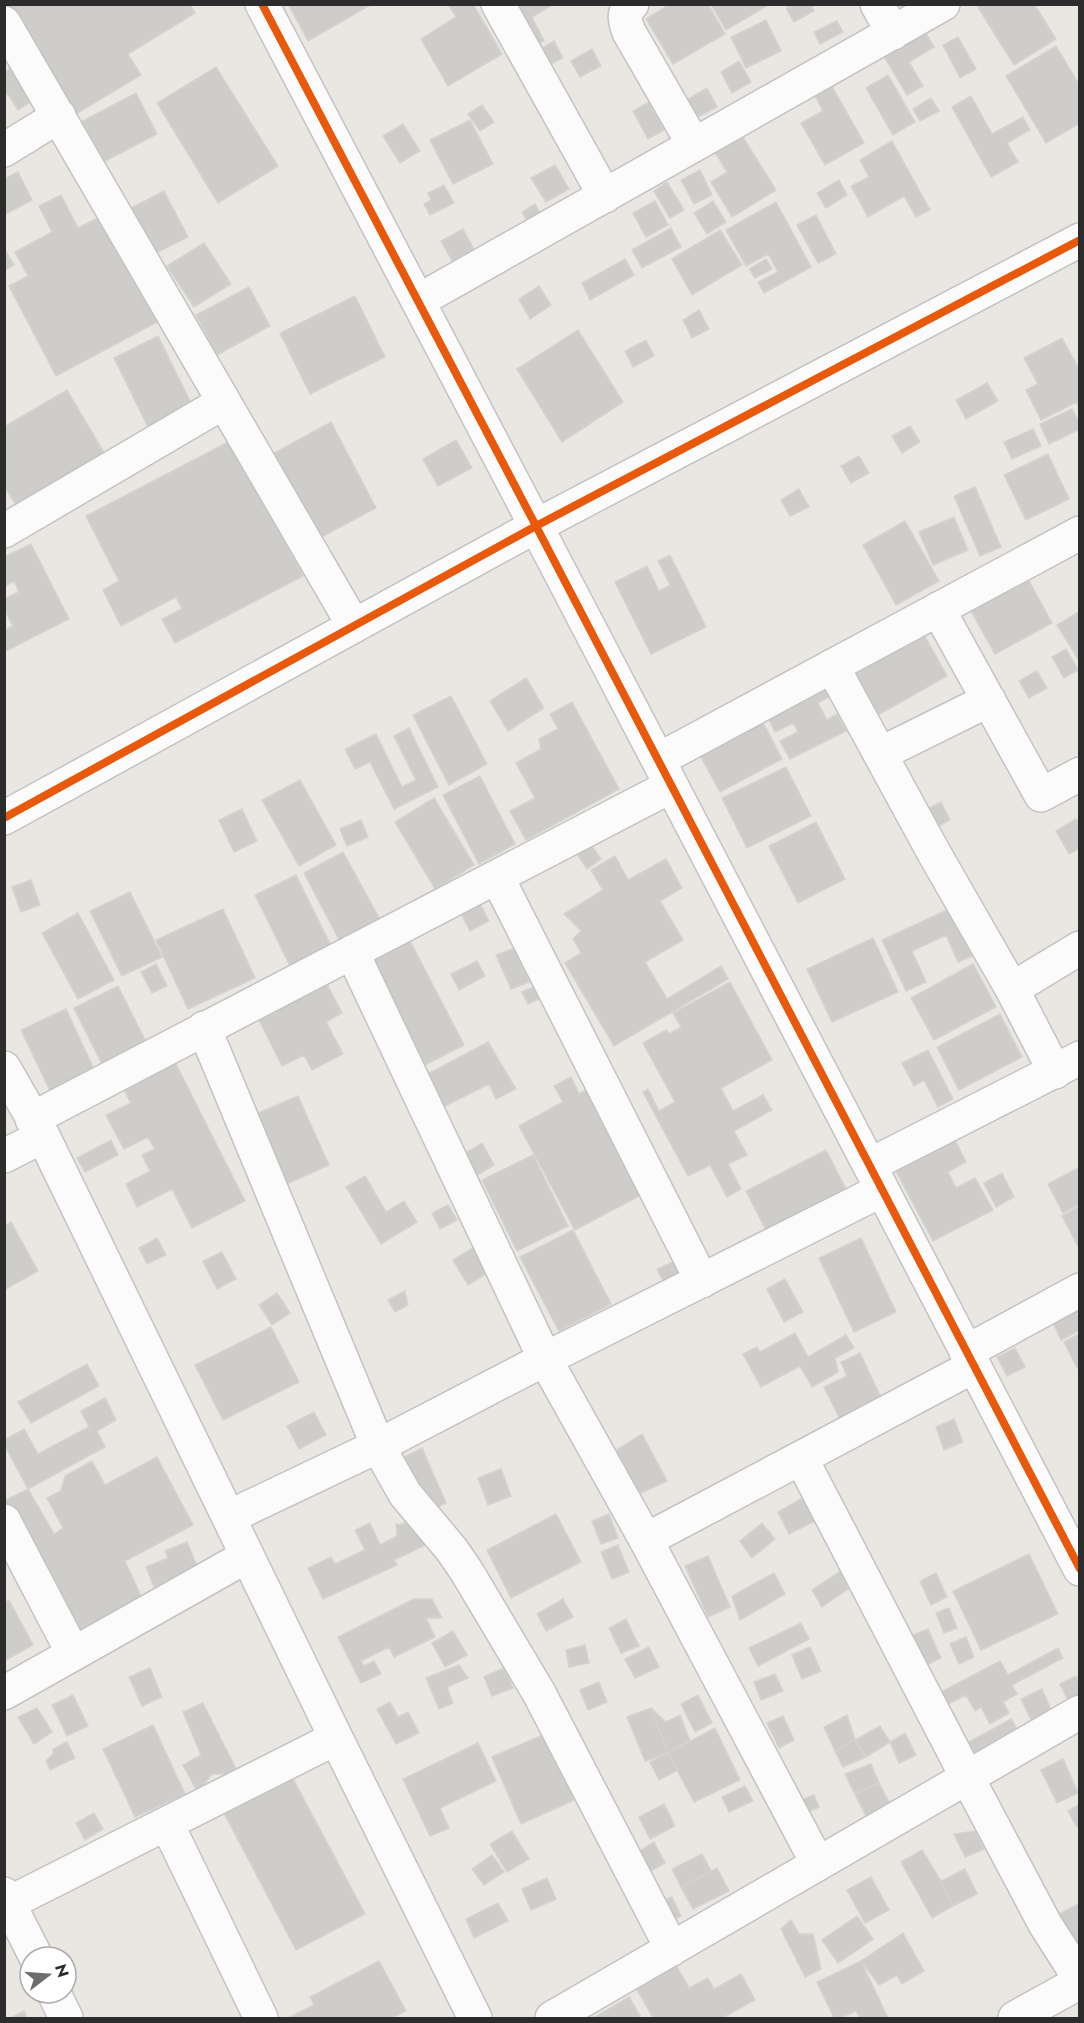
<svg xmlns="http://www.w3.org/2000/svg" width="1084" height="2023" viewBox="0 0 1084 2023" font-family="Jost,sans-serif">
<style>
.building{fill:#cfcdca;stroke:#d5d3cf;stroke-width:1.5}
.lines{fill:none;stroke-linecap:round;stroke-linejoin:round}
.minor-casing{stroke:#c4c3c3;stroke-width:36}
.minor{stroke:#fcfbfb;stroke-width:33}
.cycleway-casing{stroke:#fff;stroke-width:11}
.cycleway{stroke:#e8590c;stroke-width:8}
</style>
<rect width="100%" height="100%" fill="#eae7e3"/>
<path class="building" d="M9,4H190L195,13L128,54L141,75L76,114Z
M288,4H372L308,41Z
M448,4H473L502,54L448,86L421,39L456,17Z
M505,4H554L532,17L544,41L528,49Z
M670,4H708L725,34L673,64L646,19Z
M711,4L727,5L770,4L726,30Z
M794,4H811L814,11L794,22L786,8Z
M976,4H1034L1056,39L1014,65Z
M766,20L781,51L746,68L731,37Z
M837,21L843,32L820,44L814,32Z
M923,29L934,47L909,62L923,86L907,95L882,53Z
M958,37L976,69L960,78L943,45Z
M554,41L563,58L541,69L533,53Z
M1056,46L1080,86V123L1046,143L1006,76Z
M592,49L601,66L580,77L571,61Z
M739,61L751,82L732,93L721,72Z
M18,64L38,97L18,110L8,94L4,96V72Z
M216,67L278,166L218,203L157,103Z
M888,75L915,122L893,135L866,88Z
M829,81L864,143L825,165L801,123L823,111L812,90Z
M707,88L717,107L698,117L688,99Z
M136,93L157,134L96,166L75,125Z
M971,96L992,134L1023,117L1030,130L1007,143L1018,162L991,177L952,107Z
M931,98L939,111L920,121L913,109Z
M649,102L664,130L648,139L633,111Z
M482,105L494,122L480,131L468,114Z
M470,120L493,164L453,184L430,140Z
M403,124L420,151L400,163L383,136Z
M738,129L776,190L732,217L711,182L727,172L711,146Z
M892,141L930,210L916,217L904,196L868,217L851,186L869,177L860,160Z
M555,165L569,189L546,202L531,178Z
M700,170L712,195L694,204L681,180Z
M18,172L32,200L4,215V179Z
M839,180L847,195L826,208L817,193Z
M667,182L684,210L670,218L654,191Z
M444,185L454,203L430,215L424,204L431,200L428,193Z
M164,191L188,237L154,254L131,208Z
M61,195L78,228L105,214L161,320L56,376L9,286L28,276L15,252L52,232L39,206Z
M655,201L668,225L646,237L633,213Z
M713,201L726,222L707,234L694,213Z
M776,202L811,267L764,293L758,282L778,272L768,254L746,266L726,230Z
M535,204L543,218L530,226L522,212Z
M816,215L836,254L818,263L797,225Z
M671,228L681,247L642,268L632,250Z
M463,229L474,249L452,261L441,241Z
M720,230L742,265L692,295L672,259Z
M204,243L231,284L194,307L167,266Z
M4,248L14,265L4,271Z
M625,259L634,275L590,300L582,283Z
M766,259L772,269L755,278L749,269Z
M539,286L551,305L530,319L519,299Z
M249,287L270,326L217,355L196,315Z
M355,296L385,357L310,394L280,333Z
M699,310L709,329L692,338L683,320Z
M578,330L623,402L562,442L517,369Z
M158,336L194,409L150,431L114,358Z
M1062,338L1080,371V408L1076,402L1041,420L1026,390L1038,384L1024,358Z
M646,340L654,356L633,367L625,351Z
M987,383L998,401L966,419L956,400Z
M67,390L106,456L18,508L4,486V427Z
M1072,409L1080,424V429L1049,444L1040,424Z
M331,422L376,508L316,540L269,456Z
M910,426L920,442L902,453L892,436Z
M1033,429L1041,446L1012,459L1004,442Z
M232,440L303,576L175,643L162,619L182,609L176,597L121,626L103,590L119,581L86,516Z
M456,440L472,468L438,486L423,459Z
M1048,454L1069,499L1026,520L1004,475Z
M859,456L869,473L851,483L841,466Z
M975,487L1001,547L980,556L954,496Z
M799,489L809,507L790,516L781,500Z
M954,517L968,550L933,565L919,532Z
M905,521L939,581L896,605L863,545Z
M31,544L69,619L4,652V631L13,626L4,609V599L19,592L14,581L4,587V557Z
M670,555L706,627L651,654L615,582L647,566L659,591L670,585L658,561Z
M1028,579L1052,623L995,654L971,611Z
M1080,611V662L1057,625Z
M922,631L947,676L878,715L853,670Z
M1066,649L1078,670L1064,678L1052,657Z
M1037,671L1047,688L1029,698L1019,681Z
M526,678L544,708L508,731L490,701Z
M823,685L829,697L818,703L827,720L837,714L846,731L790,759L780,741L798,732L793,723L775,732L766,713Z
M451,696L487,764L449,785L413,715Z
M572,702L619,789L526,840L510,811L535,798L516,763L541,749L539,739L558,729L550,714Z
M759,715L782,759L720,792L696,748Z
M409,728L438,787L394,809L370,762L355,769L345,749L376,734L402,787L416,780L394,736Z
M786,767L811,816L747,848L722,798Z
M480,776L515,844L479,864L443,795Z
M300,780L336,845L299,866L262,800Z
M434,798L474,865L435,889L395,822Z
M941,802L950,820L932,830L922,812Z
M242,809L257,841L234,852L219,820Z
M1076,819L1080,825V848L1069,854L1056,831Z
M361,820L368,837L347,846L340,829Z
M816,822L845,879L798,903L769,846Z
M586,838L601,859L587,869L572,847Z
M343,852L383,925L343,947L304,873Z
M615,856L628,880L666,859L682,888L660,901L683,940L645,962L667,999L721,966L728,979L614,1046L565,963L581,953L573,939L581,931L564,914L603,890L591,870Z
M296,875L332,948L291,968L255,895Z
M31,880L40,905L21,912L12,887Z
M130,892L162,957L122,976L90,911Z
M479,902L489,921L470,931L460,911Z
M223,909L255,978L188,1009L156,940Z
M949,909L972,956L958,962L946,935L912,951L926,982L906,991L882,940Z
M78,913L114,980L78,999L42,933Z
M406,933L464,1045L421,1067L363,955Z
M873,938L898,992L832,1022L807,969Z
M515,948L529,982L511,989L496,955Z
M477,961L485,976L459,990L451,974Z
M156,964L167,986L152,993L141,972Z
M973,964L996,1007L934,1040L911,998Z
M326,982L342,1013L326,1022L343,1054L312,1070L304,1055L282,1066L258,1018Z
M730,982L772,1060L721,1088L733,1111L763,1095L772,1110L734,1131L747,1155L728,1164L741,1189L727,1197L710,1165L688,1176L643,1092L648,1089L659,1111L675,1102L643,1043L666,1030L669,1034L681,1027L673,1013Z
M118,986L151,1052L107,1074L74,1008Z
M536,986L541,998L528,1004L522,992Z
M66,1009L98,1078L54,1099L21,1030Z
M1000,1014L1022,1057L959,1090L937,1047Z
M488,1042L516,1089L496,1099L489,1084L439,1109L424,1076Z
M928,1050L953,1099L938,1107L924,1080L914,1086L902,1063Z
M175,1062L245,1201L192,1228L172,1189L137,1207L126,1184L150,1171L142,1155L155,1149L148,1137L124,1149L106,1115L131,1103L123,1088Z
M571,1077L579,1094L589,1088L645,1193L575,1230L519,1126L563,1102L554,1086Z
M298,1096L329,1165L280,1187L249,1117Z
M111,1140L118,1155L85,1172L77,1158Z
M955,1140L966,1162L948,1172L956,1188L975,1178L993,1210L933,1241L896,1171Z
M482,1143L494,1165L476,1176L464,1154Z
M826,1150L849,1195L769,1236L746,1191Z
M533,1155L568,1226L517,1251L482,1180Z
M1080,1167V1204L1063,1213L1048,1184Z
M1002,1173L1014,1197L996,1207L984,1183Z
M365,1176L386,1212L404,1201L417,1222L381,1244L346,1187Z
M448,1205L457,1220L440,1229L432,1213Z
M1080,1206V1250L1062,1216Z
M11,1222L38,1271L4,1290V1226Z
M573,1230L611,1304L559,1331L520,1257Z
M157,1238L166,1255L147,1264L139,1248Z
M861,1238L896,1312L854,1332L819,1258Z
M474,1247L489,1272L468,1285L453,1260Z
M222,1252L236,1279L217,1289L203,1261Z
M677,1260L685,1278L666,1287L657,1269Z
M785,1279L803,1312L784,1322L767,1289Z
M405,1291L408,1305L395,1312L388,1300Z
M277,1293L290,1313L272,1325L259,1305Z
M1080,1309V1330L1061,1340L1053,1323Z
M271,1327L299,1382L223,1420L195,1365Z
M795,1333L808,1357L846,1335L854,1348L835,1358L838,1372L812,1387L800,1366L761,1387L743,1354L757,1347L760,1352Z
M1080,1333V1367L1077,1368L1064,1342Z
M1015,1348L1025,1367L1007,1376L997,1357Z
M860,1353L885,1406L843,1425L824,1387L847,1376L841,1362Z
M87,1364L99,1386L31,1423L18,1402Z
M105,1398L116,1420L97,1431L105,1447L28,1489L4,1444V1440L24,1429L38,1454L89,1427L81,1411Z
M314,1412L326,1435L299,1449L287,1426Z
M954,1419L963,1442L944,1450L936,1427Z
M642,1434L667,1481L639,1494L615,1451Z
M422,1448L446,1503L426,1512L402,1458Z
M157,1457L193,1525L125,1561L145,1605L78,1642L4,1507V1501L28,1489L54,1534L63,1528L47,1498L61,1491L65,1476L92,1461L105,1485Z
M501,1469L511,1496L488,1505L478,1478Z
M804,1497L817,1520L789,1534L778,1512Z
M556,1514L581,1562L511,1598L487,1550Z
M609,1514L618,1538L601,1544L592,1521Z
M414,1519L426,1545L394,1560L397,1565L323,1599L308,1568L331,1557L335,1564L365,1550L355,1530L370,1523L380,1545L397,1536L396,1524L400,1525Z
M762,1523L775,1539L752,1558L740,1541Z
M187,1542L198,1568L154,1587L146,1567L168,1558L165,1551Z
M618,1545L629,1572L612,1579L601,1552Z
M1029,1554L1058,1614L981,1650L953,1591Z
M708,1556L730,1607L708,1617L685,1566Z
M841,1571L848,1589L822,1607L812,1590Z
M774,1573L785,1594L740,1620L732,1596Z
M936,1573L947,1597L931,1605L920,1581Z
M414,1599H432L442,1618H426L435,1637L394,1657L389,1647L361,1661L364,1666L374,1661L381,1674L361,1683L338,1637Z
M563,1599L573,1617L546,1631L537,1614Z
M9,1600L33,1645L4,1661V1603Z
M949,1608L957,1628L944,1633L936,1613Z
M626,1619L639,1646L621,1653L609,1628Z
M801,1623L809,1639L758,1666L749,1648Z
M928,1629L941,1658L920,1668L906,1638Z
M453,1631L467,1655L445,1667L432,1643Z
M966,1637L974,1657L959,1664L950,1644Z
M585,1645L589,1663L569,1667L566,1650Z
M649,1647L659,1667L635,1678L625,1659Z
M810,1647L821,1671L802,1679L792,1655Z
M1058,1648L1063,1658L1012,1685L1017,1694L1003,1702L1009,1713L990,1724L981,1707L975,1711L966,1695L948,1704L941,1692L1000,1661L1008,1675Z
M459,1665L468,1678L447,1687L453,1703L439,1709L426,1678Z
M150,1668L162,1697L142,1706L129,1677Z
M504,1668L513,1688L492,1696L484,1677Z
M775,1674L783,1691L761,1700L754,1682Z
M1076,1676L1080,1683V1699L1070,1704L1060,1684Z
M599,1682L607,1702L588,1710L580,1690Z
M1042,1689L1052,1712L1032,1722L1021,1699Z
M73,1695L88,1726L67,1736L52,1705Z
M698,1695L712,1723L695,1732L681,1704Z
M390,1702L398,1717L408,1712L419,1733L396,1744L377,1709Z
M203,1703L238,1773L212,1774L198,1793L183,1765L201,1755L183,1712Z
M37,1708L52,1732L34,1744L18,1717Z
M651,1708L666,1722L680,1715L690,1741L668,1753Z
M651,1708L668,1753L645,1761L627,1717Z
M847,1715L855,1740L835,1751L824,1727Z
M783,1716L794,1740L779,1748L767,1723Z
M1011,1719L1022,1738L976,1763L965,1744Z
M153,1725L185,1794L135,1817L103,1749Z
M880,1726L890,1742L866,1757L855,1740Z
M715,1728L740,1780L694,1802L668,1753Z
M905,1733L916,1755L899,1763L890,1742Z
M545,1734L574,1800L521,1824L492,1757Z
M855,1740L866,1757L843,1767L835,1751Z
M67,1742L75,1758L50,1770L46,1761L53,1754V1749Z
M478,1743L496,1781L440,1808L449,1828L430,1836L403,1779Z
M668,1753L678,1770L659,1780L650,1762Z
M1063,1759L1078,1793L1057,1803L1041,1770Z
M871,1764L879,1783L855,1794L845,1774Z
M291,1775L365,1914L296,1950L223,1811Z
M879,1783L893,1810L869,1822L855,1794Z
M745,1786L753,1801L729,1812L722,1797Z
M814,1795L819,1807L801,1815L796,1802Z
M664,1804L675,1826L650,1839L639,1817Z
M1080,1804V1826L1077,1827L1068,1811Z
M94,1813L103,1829L85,1840L76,1823Z
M512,1831L529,1859L507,1872L490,1844Z
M975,1831L984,1849L965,1857L954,1834Z
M654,1842L665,1863L642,1876L631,1856Z
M922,1850L941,1881L953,1906L932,1918L901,1862Z
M702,1854L711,1871L681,1887L672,1869Z
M492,1855L504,1872L484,1885L472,1869Z
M717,1868L729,1891L693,1909L681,1887Z
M965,1869L977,1894L953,1906L941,1881Z
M871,1877L889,1910L865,1923L847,1890Z
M547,1878L556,1899L531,1910L522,1889Z
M672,1897L681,1916L662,1925L653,1905Z
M498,1903L508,1921L474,1938L466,1919Z
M1080,1903V1940L1067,1946L1052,1918Z
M857,1916L873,1939L838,1963L822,1940Z
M791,1920L799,1934H813L821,1969L805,1977L781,1929Z
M903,1933L924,1971L902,1984L897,1975L879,1985L861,1961Z
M379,1961L406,2011L392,2018H288L314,2005L310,1997Z
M861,1961L888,2018H860L856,2011L840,2018H834L817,1982Z
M675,1963L689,1988L708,1978L714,1989L741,1974L755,2000L722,2018H653L635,1986Z
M629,1997L640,2016L635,2018H593Z
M24,2011L27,2018H10Z"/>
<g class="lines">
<defs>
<path id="minor" d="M262,4L536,526L1080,1569
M498,4L605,196
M632,4C622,13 625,21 629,32L694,145
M877,4L893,33
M4,23L354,626
M4,150L59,116
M418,301L943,4
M4,531L224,402
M938,609L1041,795L1080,774
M832,666L934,853L1012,989L1055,1072
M880,754L989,700
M658,760L1080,533
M4,818L536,526L1080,240
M497,877L702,1281
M352,952L545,1359L646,1540L818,1864
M1012,989L1080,948
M204,1028L378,1446L405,1494L452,1550L467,1572L539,1693L672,1949
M4,1068L43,1136L336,1738L475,2018
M32,1119L671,786
M4,1156L43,1136
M870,1165L1080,1058
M966,1352L1080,1290
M801,1458L967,1777L1045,1924L1080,1979
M229,1517L378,1446L545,1359L882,1190
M4,1521L73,1653
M646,1540L974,1366
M4,1693L247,1556
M167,1824L261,2018
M4,1894L36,1957
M9,1903L336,1738
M54,1993L66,2018
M552,2018L1080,1712
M1015,2018L1080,1982"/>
</defs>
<use href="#minor" class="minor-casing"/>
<use href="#minor" class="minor"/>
<defs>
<path id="cycleway" d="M262,4L536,526L1080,1569
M4,818L536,526L1080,240"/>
</defs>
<use href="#cycleway" class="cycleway-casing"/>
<use href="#cycleway" class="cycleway"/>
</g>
<rect width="1084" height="2023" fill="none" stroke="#2c2c2c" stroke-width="12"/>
<g transform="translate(48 1975) rotate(73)"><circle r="28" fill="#ffffff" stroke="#ababab" stroke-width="1.5"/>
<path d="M0-4.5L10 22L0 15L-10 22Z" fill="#6e6d6c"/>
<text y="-9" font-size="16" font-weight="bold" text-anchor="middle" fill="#2c2c2c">N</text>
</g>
</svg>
